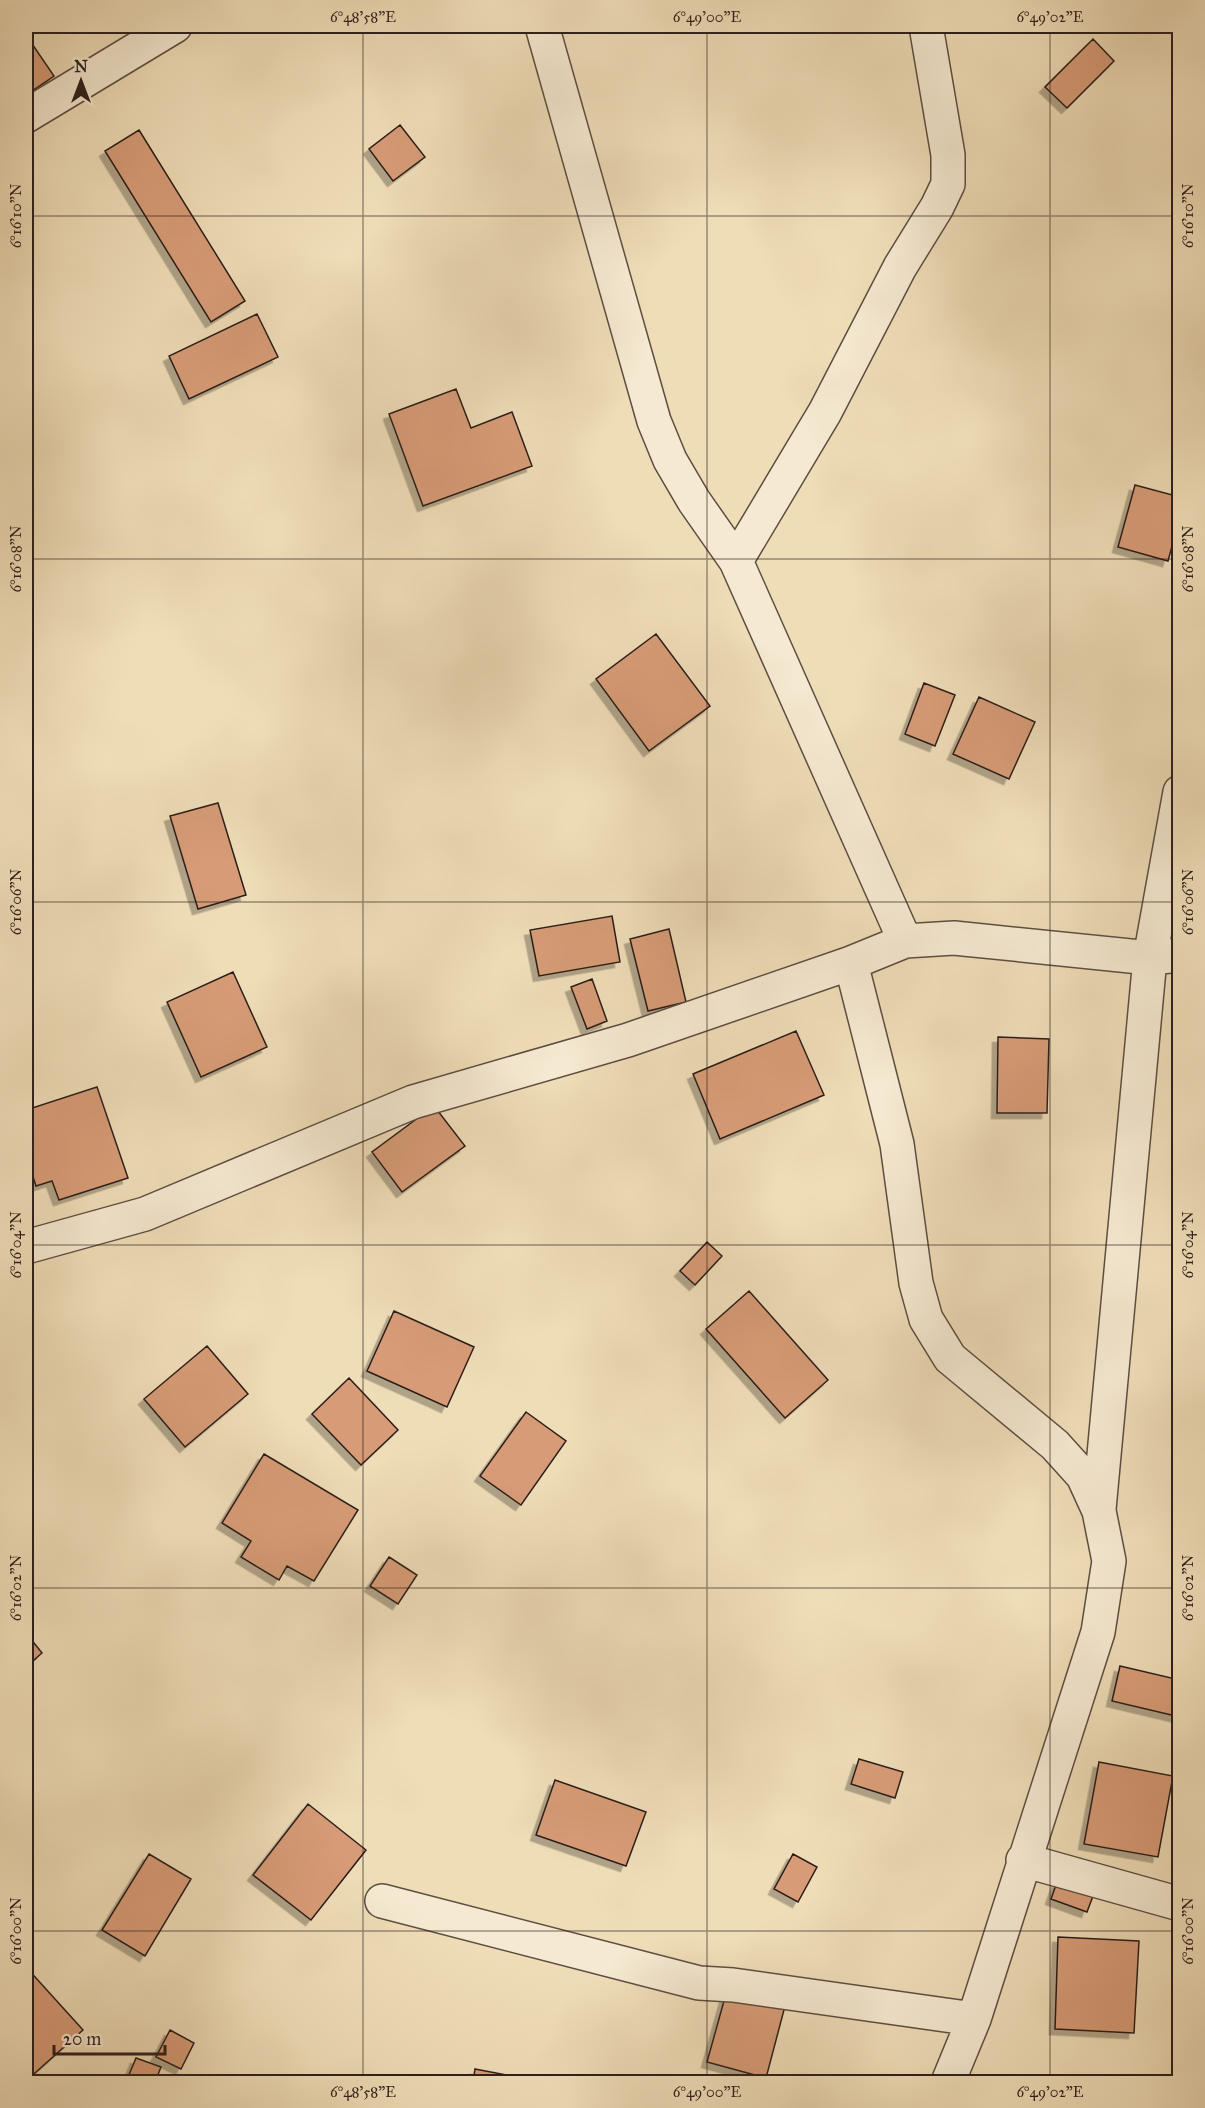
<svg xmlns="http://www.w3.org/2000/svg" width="1205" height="2108" viewBox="0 0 1205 2108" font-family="'IM FELL Great Primer',serif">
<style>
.building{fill:#d79c77;stroke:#2c1f1a;stroke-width:1.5;filter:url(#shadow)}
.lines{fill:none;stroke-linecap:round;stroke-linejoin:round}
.minor-casing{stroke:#5d4e42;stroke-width:36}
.minor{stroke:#f5e9d1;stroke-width:33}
.ticks{fill:none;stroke:#2c1f1a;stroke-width:1.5;stroke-opacity:0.45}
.neatline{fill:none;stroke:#2c1f1a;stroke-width:2}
.ticks-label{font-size:15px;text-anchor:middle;fill:#2c1f1a}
</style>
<defs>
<filter id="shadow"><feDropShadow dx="-5.5" dy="5.5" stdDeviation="0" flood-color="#0004"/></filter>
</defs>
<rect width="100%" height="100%" fill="#efddb8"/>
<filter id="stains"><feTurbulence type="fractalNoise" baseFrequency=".00333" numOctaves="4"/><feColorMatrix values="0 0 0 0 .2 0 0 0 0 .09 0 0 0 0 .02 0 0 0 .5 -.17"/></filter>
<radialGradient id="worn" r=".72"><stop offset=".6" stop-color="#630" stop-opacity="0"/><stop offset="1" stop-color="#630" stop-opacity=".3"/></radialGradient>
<path class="building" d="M26,35L54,76L26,95Z
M1093,39L1114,61L1067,108L1045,87Z
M400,125L425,157L393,181L369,149Z
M139,130L245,301L211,322L105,151Z
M257,314L278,357L189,399L169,356Z
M456,389L471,428L512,412L532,466L423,506L389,414Z
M1135,485L1180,497V517L1168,561L1118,547Z
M656,634L710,706L649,751L596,679Z
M924,683L955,695L935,746L905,734Z
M979,697L1035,722L1009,779L953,754Z
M218,803L246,895L198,909L170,816Z
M612,916L620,962L539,976L530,930Z
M669,929L686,1002L648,1011L630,939Z
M233,972L267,1047L201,1077L167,1002Z
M592,979L607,1021L587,1029L571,987Z
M796,1031L824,1095L720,1139L693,1074Z
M998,1037L1049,1039L1047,1113H997Z
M97,1087L128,1178L59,1200L52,1181L36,1186L26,1155V1110Z
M434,1106L465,1146L402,1192L372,1152Z
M707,1242L722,1256L695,1285L680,1271Z
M749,1291L828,1380L785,1418L706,1329Z
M394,1311L474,1347L447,1407L367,1371Z
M207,1346L248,1394L185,1447L144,1399Z
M349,1378L398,1430L361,1465L312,1414Z
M526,1412L566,1441L521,1505L480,1476Z
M264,1454L358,1510L314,1581L287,1566L279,1580L241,1557L251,1541L222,1523Z
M389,1557L417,1575L398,1604L370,1586Z
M26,1633L42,1653L26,1667Z
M1120,1666L1180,1680V1717L1112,1701Z
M859,1759L903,1772L895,1798L851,1784Z
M1099,1762L1173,1776L1158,1857L1084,1844Z
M555,1780L646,1812L626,1866L536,1835Z
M308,1804L366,1850L311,1920L253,1875Z
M149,1854L191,1879L145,1956L102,1930Z
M793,1854L817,1867L798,1902L774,1889Z
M1057,1882L1093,1896L1087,1912L1051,1899Z
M1058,1937L1139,1941L1134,2033L1055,2029Z
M26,1967L83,2030L26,2081Z
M727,1990L785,2006L766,2078L707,2062Z
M170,2030L194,2043L181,2069L156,2057Z
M136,2058L161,2067L155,2082H126Z
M475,2069L522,2078L521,2082H473Z"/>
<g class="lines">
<defs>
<path id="minor" d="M542,26L654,421L670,460L694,501L736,561L905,941
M26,116L175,26
M736,561L825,412L900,267L937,207L948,184V155L926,26
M851,963L897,1144L916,1283L926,1319L950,1358L1055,1445L1083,1476L1099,1511L1109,1561L1098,1632L974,2019L948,2082
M26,1247L145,1214L413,1102L628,1040L851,963L905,941L954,938L1150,958L1180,955
M1099,1509L1150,958L1180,792
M1023,1860L1180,1904
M382,1901L699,1983L733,1985L974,2019"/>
</defs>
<use href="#minor" class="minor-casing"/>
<use href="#minor" class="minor"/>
</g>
<path class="ticks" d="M363,26V2082M707,26V2082M1050,26V2082M26,216H1180M26,559H1180M26,902H1180M26,1245H1180M26,1588H1180M26,1931H1180"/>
<rect width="1205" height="2108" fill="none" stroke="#efddb8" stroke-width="66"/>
<g transform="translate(81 81)" stroke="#f5e9d1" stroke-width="4.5" paint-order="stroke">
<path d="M0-4.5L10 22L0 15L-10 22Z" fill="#2c1f1a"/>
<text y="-9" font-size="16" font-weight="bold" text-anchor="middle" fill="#2c1f1a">N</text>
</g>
<path d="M54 2045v9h111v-9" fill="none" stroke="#2c1f1a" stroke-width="3"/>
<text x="63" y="2045" font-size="18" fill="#2c1f1a" stroke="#f5e9d1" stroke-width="4.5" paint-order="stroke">20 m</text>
<rect x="33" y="33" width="1139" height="2042" class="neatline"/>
<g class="ticks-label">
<text x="363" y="22">6°48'58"E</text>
<text x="707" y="22">6°49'00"E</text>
<text x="1050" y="22">6°49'02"E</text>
<text transform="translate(16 216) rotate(-90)" y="5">6°16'10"N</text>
<text transform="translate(1188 216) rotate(-90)" y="5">6°16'10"N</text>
<text transform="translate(16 559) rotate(-90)" y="5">6°16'08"N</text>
<text transform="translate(1188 559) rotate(-90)" y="5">6°16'08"N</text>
<text transform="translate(16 902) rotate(-90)" y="5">6°16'06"N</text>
<text transform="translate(1188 902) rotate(-90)" y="5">6°16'06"N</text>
<text transform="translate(16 1245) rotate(-90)" y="5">6°16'04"N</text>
<text transform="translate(1188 1245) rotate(-90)" y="5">6°16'04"N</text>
<text transform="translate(16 1588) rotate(-90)" y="5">6°16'02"N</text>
<text transform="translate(1188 1588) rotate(-90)" y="5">6°16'02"N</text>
<text transform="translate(16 1931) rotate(-90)" y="5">6°16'00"N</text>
<text transform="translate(1188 1931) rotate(-90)" y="5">6°16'00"N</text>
<text x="363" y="2097">6°48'58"E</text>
<text x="707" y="2097">6°49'00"E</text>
<text x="1050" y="2097">6°49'02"E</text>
</g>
<rect width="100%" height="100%" filter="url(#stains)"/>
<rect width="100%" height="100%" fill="url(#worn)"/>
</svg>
